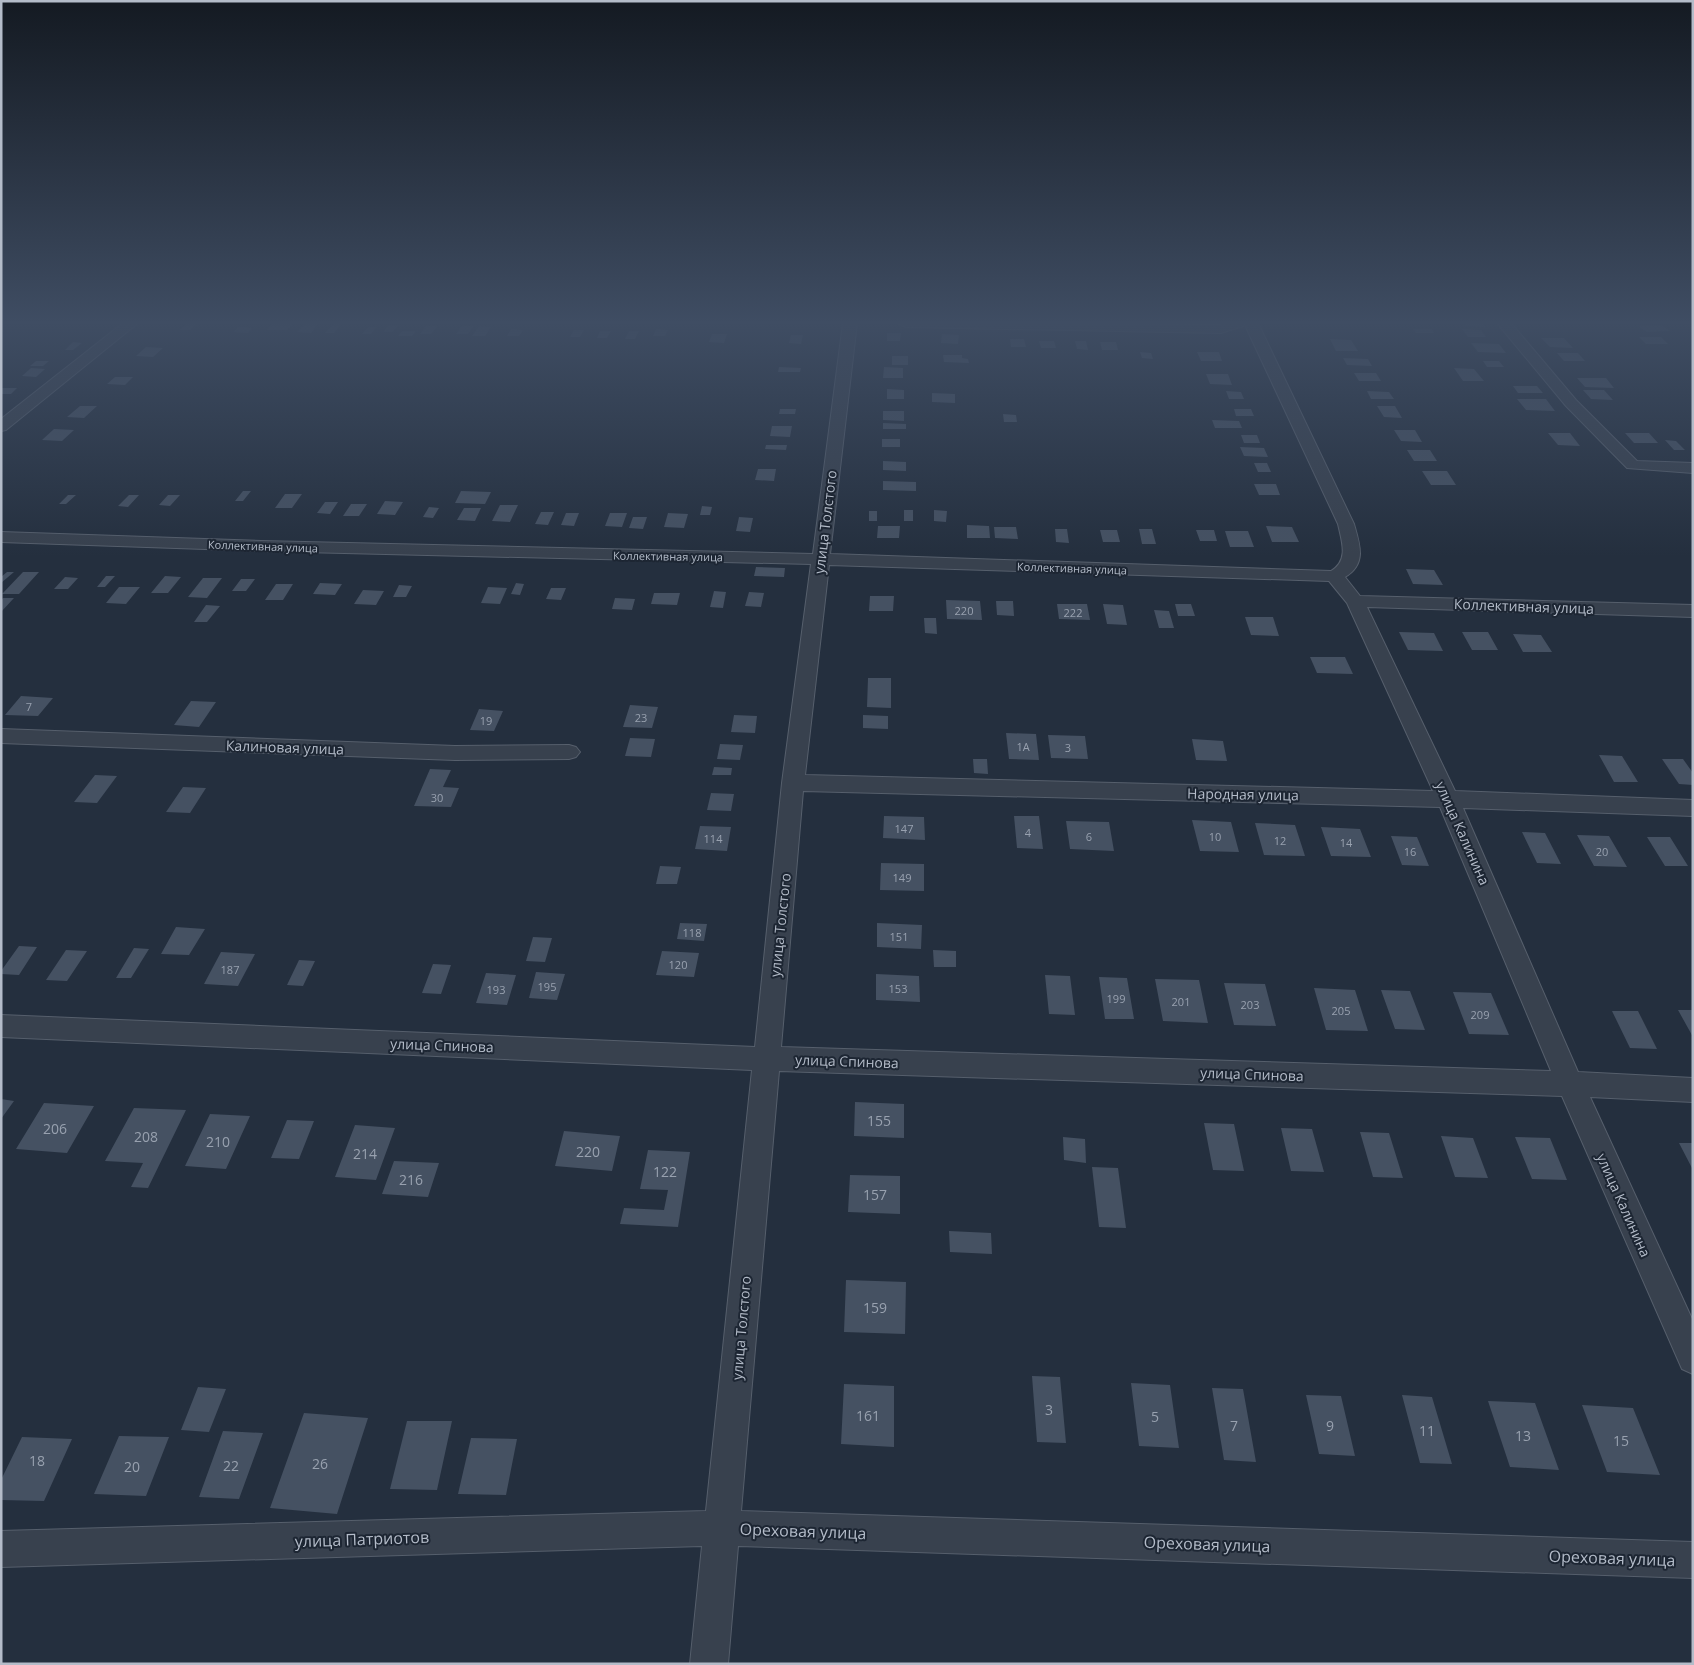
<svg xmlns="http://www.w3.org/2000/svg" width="1694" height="1665" viewBox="0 0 1694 1665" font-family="'Open Sans',sans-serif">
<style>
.building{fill:#455162}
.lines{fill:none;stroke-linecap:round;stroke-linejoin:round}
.minor-casing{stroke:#565f6c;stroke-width:2}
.minor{fill:#38414e;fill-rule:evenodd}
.labels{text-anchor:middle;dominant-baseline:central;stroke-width:4;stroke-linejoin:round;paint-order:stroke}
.far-street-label{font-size:11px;fill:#b4bcc9;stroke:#1d2633}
.number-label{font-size:11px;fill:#98a1af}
.street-label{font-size:14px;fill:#b4bcc9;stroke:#1d2633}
.near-number-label{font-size:14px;fill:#98a1af}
.near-street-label{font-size:16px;fill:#b4bcc9;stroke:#1d2633}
</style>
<rect width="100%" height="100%" fill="#242f3e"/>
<path class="building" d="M187,323H198L190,330H180Z
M273,323H294L287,330H267Z
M1464,323H1483L1486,327L1466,326Z
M305,324H318L311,333L297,332Z
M333,324H341L334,333H325Z
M389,325H398L392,332H383Z
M1662,325L1670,331L1647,332L1638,326Z
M426,326H437L431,334H420Z
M462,326H474L468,334H456Z
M479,326L491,327L485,336H472Z
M238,327L253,328L248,333L233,332Z
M368,327H376L371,334H362Z
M511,329L523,330L519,336H507Z
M656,329L668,330L665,336H653Z
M1413,329H1432L1434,333H1416Z
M1462,329L1481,330L1486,337H1468Z
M574,330H584L580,337H570Z
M402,331H416L412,336H398Z
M600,331H611L607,338H597Z
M629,331H639L635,339H625Z
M887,333H901L900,341H887Z
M712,334H727L724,343L709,342Z
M942,334L959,335L958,344L941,343Z
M791,335H803L801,344L789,343Z
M1639,337H1661L1668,344H1646Z
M1541,338H1564L1573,348L1550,347Z
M1010,339H1024L1026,347H1011Z
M1330,339L1351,340L1358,351H1336Z
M1039,341H1054L1056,348H1041Z
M1075,341H1086L1088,350L1077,349Z
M73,342L82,343L73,350H65Z
M1100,342H1116L1118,350H1102Z
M1471,343L1499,344L1506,353L1478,352Z
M146,347L163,348L153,357L136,356Z
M1140,352L1151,353L1153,359L1142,358Z
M1197,352H1219L1222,361H1201Z
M1557,353H1578L1585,361H1564Z
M943,355H962V358L968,359L969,363L944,362Z
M892,356H908V365H892Z
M1343,358L1368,359L1372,366L1347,365Z
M36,361H49L43,366H30Z
M1483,361H1499L1504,367H1487Z
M779,367L801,368L800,372H778Z
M884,367L903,368V378H883Z
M31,368L45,369L36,377L22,376Z
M1454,368L1474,369L1484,381H1463Z
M1354,373H1376L1381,381H1359Z
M1206,374H1228L1232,385L1210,384Z
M115,377H133L125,385L107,384Z
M1577,378H1606L1614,388L1585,387Z
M1513,386H1537L1543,393H1518Z
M2,388H17L11,394H1Z
M887,389L904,390V399H887Z
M1583,390H1604L1613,400L1591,399Z
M1226,391L1241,392L1244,399H1229Z
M1367,391L1389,392L1394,399H1371Z
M932,393L955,394V403L932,402Z
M1517,399H1546L1555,411L1526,410Z
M80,406H97L84,418L67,417Z
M1377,406H1395L1402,418L1384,417Z
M780,409H796L795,414H779Z
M1234,409H1251L1254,416H1236Z
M883,411H904V421L883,420Z
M1003,414L1016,415L1017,422H1004Z
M1212,420L1239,421L1242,428H1215Z
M883,423L906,424V429H883Z
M772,426H792L790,437L770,436Z
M54,429L74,430L62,441L42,440Z
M1394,430H1415L1422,442L1401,441Z
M1548,433H1570L1580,446L1558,445Z
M1625,433H1649L1658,443H1634Z
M1241,435H1257L1260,443H1244Z
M882,439H900V447H882Z
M1665,440L1676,441L1685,450H1674Z
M766,445H787L786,450L765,449Z
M1240,447L1264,448L1268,457L1244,456Z
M1407,450H1430L1437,461H1414Z
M883,461L906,462V471L883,470Z
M1254,463H1267L1271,472H1258Z
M758,469H776L774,481L755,480Z
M1422,471H1447L1456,485H1431Z
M883,481L916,482V491L883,490Z
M1254,484H1276L1280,495H1259Z
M243,491H251L243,501H235Z
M461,491L491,492L485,504L455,503Z
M285,494H302L292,508H275Z
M68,495H76L66,504H59Z
M129,495H139L128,507L118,506Z
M168,495H180L170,506L159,505Z
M385,501L403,502L395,515L377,514Z
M325,502H338L330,514L317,513Z
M351,504H367L359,516H343Z
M500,505H518L510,522L492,521Z
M702,506L712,507L710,515H700Z
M429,507L439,508L433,518L423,517Z
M464,508H481L475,521L457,520Z
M904,510H913V521H904Z
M934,510L947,511L946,522L934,521Z
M869,511H877V521H869Z
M541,512H554L548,525L535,524Z
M566,513H579L574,526L561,525Z
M610,513H627L622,527L605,526Z
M668,513L688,514L684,528L664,527Z
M633,517H647L643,529L629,528Z
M739,517L753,518L750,532L736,531Z
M967,525L989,526L990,538H967Z
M878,526H900L899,538H877Z
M1266,526L1292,527L1299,542H1272Z
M994,527H1016L1018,539L995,538Z
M1055,529H1067L1069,543L1056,542Z
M1139,529H1152L1156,544H1142Z
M1100,530H1117L1120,542H1103Z
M1196,530H1214L1217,541H1200Z
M1225,531H1248L1254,547H1230Z
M756,567L785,568L784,577L754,576Z
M1406,569L1434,570L1443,585L1413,584Z
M7,572H14L1,583V577Z
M23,572H39L19,594H2Z
M106,576H115L105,587H97Z
M165,576L181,577L168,593H151Z
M65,577L78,578L68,589H54Z
M203,578H222L207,598L188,597Z
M241,579H255L246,591H232Z
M320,583L342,584L335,595L313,594Z
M516,583L524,584L520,595L511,594Z
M276,584H293L283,600H265Z
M399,585L412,586L406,597H393Z
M119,587H140L126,604L106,603Z
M488,587L507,588L500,604L481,603Z
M551,588H566L561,600L546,599Z
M363,590L384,591L376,605L354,604Z
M714,591L726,592L723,608L710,607Z
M749,592L764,593L761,607L745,606Z
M654,593H680L677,605L651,604Z
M870,596H894L893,611H869Z
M3,598H14L1,612V600Z
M615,598L635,599L632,610L612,609Z
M946,600L980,601L982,620L947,619Z
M996,601H1013L1014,616L997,615Z
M1057,604H1087L1090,620L1059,619Z
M1103,604L1123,605L1127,625L1107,624Z
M1175,604H1191L1195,616H1178Z
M206,605L220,606L207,622H194Z
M1154,610L1169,611L1174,628H1159Z
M1245,617H1273L1279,636L1251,635Z
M924,618H936L937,634L925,633Z
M1399,632L1434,633L1443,651L1408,650Z
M1462,632H1488L1498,650H1472Z
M1513,634L1541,635L1552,652H1523Z
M1310,657H1345L1353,674L1317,673Z
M868,678H891V708L867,707Z
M21,696L53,698L38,716L5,715Z
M191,701L216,702L199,727L174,725Z
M630,705L658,707L652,728L623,727Z
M479,709L503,711L494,731L470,730Z
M734,715L757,716L755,733L731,732Z
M863,715L888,716V729L863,728Z
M1006,733L1036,734L1039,760L1009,759Z
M1048,735L1085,736L1088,759L1051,758Z
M630,738L655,739L651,757L625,756Z
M1192,739L1223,741L1227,761L1196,760Z
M720,744L743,745L740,760L717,759Z
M1599,755L1622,756L1638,782H1614Z
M973,759H987L988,774L974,773Z
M1662,759H1683L1693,773V785L1679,784Z
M714,767L732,768L731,775H712Z
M430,769L451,770L443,787L459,788L451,807L414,806Z
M95,775L117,776L97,803L74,802Z
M183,787L206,788L190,813L166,812Z
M711,793L734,794L731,811L707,810Z
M884,816L924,817L925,840L883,838Z
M1014,816H1039L1043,849L1017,848Z
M1192,820L1231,822L1239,852L1200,851Z
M1066,821L1109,822L1114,851L1070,849Z
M1255,823L1295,825L1305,856L1264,855Z
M700,826L731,827L727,851L695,849Z
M1321,827L1360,829L1371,857L1331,856Z
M1522,832L1545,833L1561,864L1537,863Z
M1577,835L1609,836L1627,867L1594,866Z
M1391,836L1417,837L1429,866L1402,865Z
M1647,837H1670L1688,866H1665Z
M881,863L924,864V891L880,890Z
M660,866L681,867L677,884H656Z
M680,923L707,924L704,941L677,939Z
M877,923L922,925L921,949L877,947Z
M176,927L205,929L189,955L161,954Z
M533,937L552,938L545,962L526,961Z
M19,946L37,947L19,975L1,974V971Z
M134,948L149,949L131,978H116Z
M66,950L87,951L67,981L46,980Z
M933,950L956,951V967H934Z
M662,951L699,953L694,977L656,975Z
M221,952L255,954L238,986L204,984Z
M299,960L315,961L303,986L287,985Z
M433,964L451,965L441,994L422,993Z
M536,972L565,974L557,1000L529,998Z
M486,973L516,975L507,1005L476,1003Z
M876,974L919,976L920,1002L876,1000Z
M1045,975L1070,976L1075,1015L1049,1014Z
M1099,977L1127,978L1134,1019H1105Z
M1155,979L1199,980L1208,1023L1163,1021Z
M1224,983L1265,984L1276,1026L1234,1025Z
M1314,988L1355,990L1368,1031L1326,1030Z
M1381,990L1410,991L1425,1030L1395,1029Z
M1453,992L1491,993L1509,1035L1469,1034Z
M1678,1010H1693V1037Z
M1612,1011H1638L1657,1049L1630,1048Z
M1,1099L14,1101L1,1119Z
M855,1102L904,1104V1138L854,1136Z
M44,1103L94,1106L67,1153L16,1149Z
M134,1108L186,1110L148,1188L131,1187L143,1163L105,1161Z
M210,1114L250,1116L226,1169L185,1166Z
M287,1120L314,1121L299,1159L271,1158Z
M1204,1123L1234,1124L1244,1171L1213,1170Z
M355,1125L395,1128L376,1180L335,1177Z
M1281,1128L1312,1129L1324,1172L1291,1171Z
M564,1131L620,1136L612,1171L555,1166Z
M1360,1132L1389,1133L1403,1178L1373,1177Z
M1441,1136L1473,1138L1488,1178L1455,1177Z
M1063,1137L1085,1139L1086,1163L1064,1160Z
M1515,1137L1550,1138L1567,1180L1532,1179Z
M1679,1143H1693V1170Z
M648,1150L690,1152L678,1227L620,1224L624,1208L664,1210L668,1190L640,1189Z
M394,1161L439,1163L428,1197L382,1194Z
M1092,1167L1118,1168L1126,1228L1099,1227Z
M850,1175L900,1176V1214L848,1212Z
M949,1231L991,1233L992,1254L950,1252Z
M846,1280L906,1282L905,1334L844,1332Z
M1032,1376L1060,1377L1066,1443L1037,1442Z
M1131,1383L1170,1385L1179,1448L1139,1446Z
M844,1384L894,1386V1447L841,1444Z
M198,1387L226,1389L209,1432L181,1430Z
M1212,1388L1243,1389L1256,1462L1224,1460Z
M1306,1395L1341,1396L1355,1456L1319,1454Z
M1402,1395L1432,1397L1452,1464L1420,1463Z
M1488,1401L1535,1403L1559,1470L1510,1467Z
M1582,1405L1633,1408L1660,1475L1607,1472Z
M304,1413L368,1418L337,1514L270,1508Z
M407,1421H452L437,1490L390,1489Z
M223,1431L263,1433L239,1499L199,1497Z
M119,1436L169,1437L146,1496L94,1494Z
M22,1437L72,1439L44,1501L1,1500V1480Z
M471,1438L517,1439L506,1495L458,1494Z"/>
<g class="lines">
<defs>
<path id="minor" d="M123,323H138L6,430L1,431V419Z
M843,323H857L830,554L1331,571C1349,560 1342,542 1338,524L1244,323L1243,326L1221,333L905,327L898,323L1220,325L1225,323H1258L1354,524C1360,545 1367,564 1345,577L1360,596L1693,605V617L1367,607L1455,791L1693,800V816L1463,808L1578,1072L1693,1078V1102L1590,1097L1693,1321V1374L1682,1369L1562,1096L779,1071L741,1511L1693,1542V1578L738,1546L728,1664H690L702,1546L1,1567V1531L706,1511L752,1070L1,1037V1015L755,1047L782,783L811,564L261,551L1,542V532L261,541L813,554ZM829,565L1329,581L1347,603L1433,791L805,775ZM803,791L1440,807L1551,1071L781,1047Z
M1497,323H1511L1576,400L1637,461L1693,463V473L1627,468L1566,406Z
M1,729L455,746L569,745L576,747L580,752L576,757L569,759L455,760L1,743Z"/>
</defs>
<use href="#minor" class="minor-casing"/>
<use href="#minor" class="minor"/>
</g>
<linearGradient id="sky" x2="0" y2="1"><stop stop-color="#141a22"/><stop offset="0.58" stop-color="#3f4d63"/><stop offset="1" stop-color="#3f4d63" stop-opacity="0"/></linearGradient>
<rect width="1694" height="556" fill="url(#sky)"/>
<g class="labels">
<g class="far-street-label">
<text transform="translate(263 546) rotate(2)">Коллективная улица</text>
<text transform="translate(668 556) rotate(1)">Коллективная улица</text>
<text transform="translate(1072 568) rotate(2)">Коллективная улица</text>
</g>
<g class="number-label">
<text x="964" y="610">220</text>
<text x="1073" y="612">222</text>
<text x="29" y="706">7</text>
<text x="641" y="717">23</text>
<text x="486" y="720">19</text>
<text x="1023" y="746">1А</text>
<text x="1068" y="747">3</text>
<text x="437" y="797">30</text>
<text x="904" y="828">147</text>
<text x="1028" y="832">4</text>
<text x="1089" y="836">6</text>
<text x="1215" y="836">10</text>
<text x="713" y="838">114</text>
<text x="1280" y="840">12</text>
<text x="1346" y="842">14</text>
<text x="1410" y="851">16</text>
<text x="1602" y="851">20</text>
<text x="902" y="877">149</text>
<text x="692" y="932">118</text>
<text x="899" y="936">151</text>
<text x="678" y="964">120</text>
<text x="230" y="969">187</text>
<text x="547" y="986">195</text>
<text x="898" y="988">153</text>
<text x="496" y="989">193</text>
<text x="1116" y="998">199</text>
<text x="1181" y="1001">201</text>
<text x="1250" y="1004">203</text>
<text x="1341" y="1010">205</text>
<text x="1480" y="1014">209</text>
</g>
<g class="street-label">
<text transform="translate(825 522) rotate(-83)">улица Толстого</text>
<text transform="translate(1524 606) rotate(2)">Коллективная улица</text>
<text transform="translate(285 747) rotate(2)">Калиновая улица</text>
<text transform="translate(1243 794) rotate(1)">Народная улица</text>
<text transform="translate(1463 833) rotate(66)">улица Калинина</text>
<text transform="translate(780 925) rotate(-84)">улица Толстого</text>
<text transform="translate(442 1045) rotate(2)">улица Спинова</text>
<text transform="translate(847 1061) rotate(2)">улица Спинова</text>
<text transform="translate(1252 1074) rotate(2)">улица Спинова</text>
<text transform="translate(1624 1205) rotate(66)">улица Калинина</text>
<text transform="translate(741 1328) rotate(-85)">улица Толстого</text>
</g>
<g class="near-number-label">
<text x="879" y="1120">155</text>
<text x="55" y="1128">206</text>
<text x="146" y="1136">208</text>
<text x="218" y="1141">210</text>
<text x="588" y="1151">220</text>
<text x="365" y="1153">214</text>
<text x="665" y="1171">122</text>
<text x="411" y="1179">216</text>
<text x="875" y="1194">157</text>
<text x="875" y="1307">159</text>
<text x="1049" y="1409">3</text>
<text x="868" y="1415">161</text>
<text x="1155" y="1416">5</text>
<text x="1234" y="1425">7</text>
<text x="1330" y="1425">9</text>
<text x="1427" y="1430">11</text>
<text x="1523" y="1435">13</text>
<text x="1621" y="1440">15</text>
<text x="37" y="1460">18</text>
<text x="320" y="1463">26</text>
<text x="231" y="1465">22</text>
<text x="132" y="1466">20</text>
</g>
<g class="near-street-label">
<text transform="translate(803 1531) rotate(2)">Ореховая улица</text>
<text transform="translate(362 1539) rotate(-2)">улица Патриотов</text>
<text transform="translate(1207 1544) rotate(2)">Ореховая улица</text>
<text transform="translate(1612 1558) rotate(2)">Ореховая улица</text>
</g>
</g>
<rect width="1694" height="1665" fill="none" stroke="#b4bcc9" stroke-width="5"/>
</svg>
